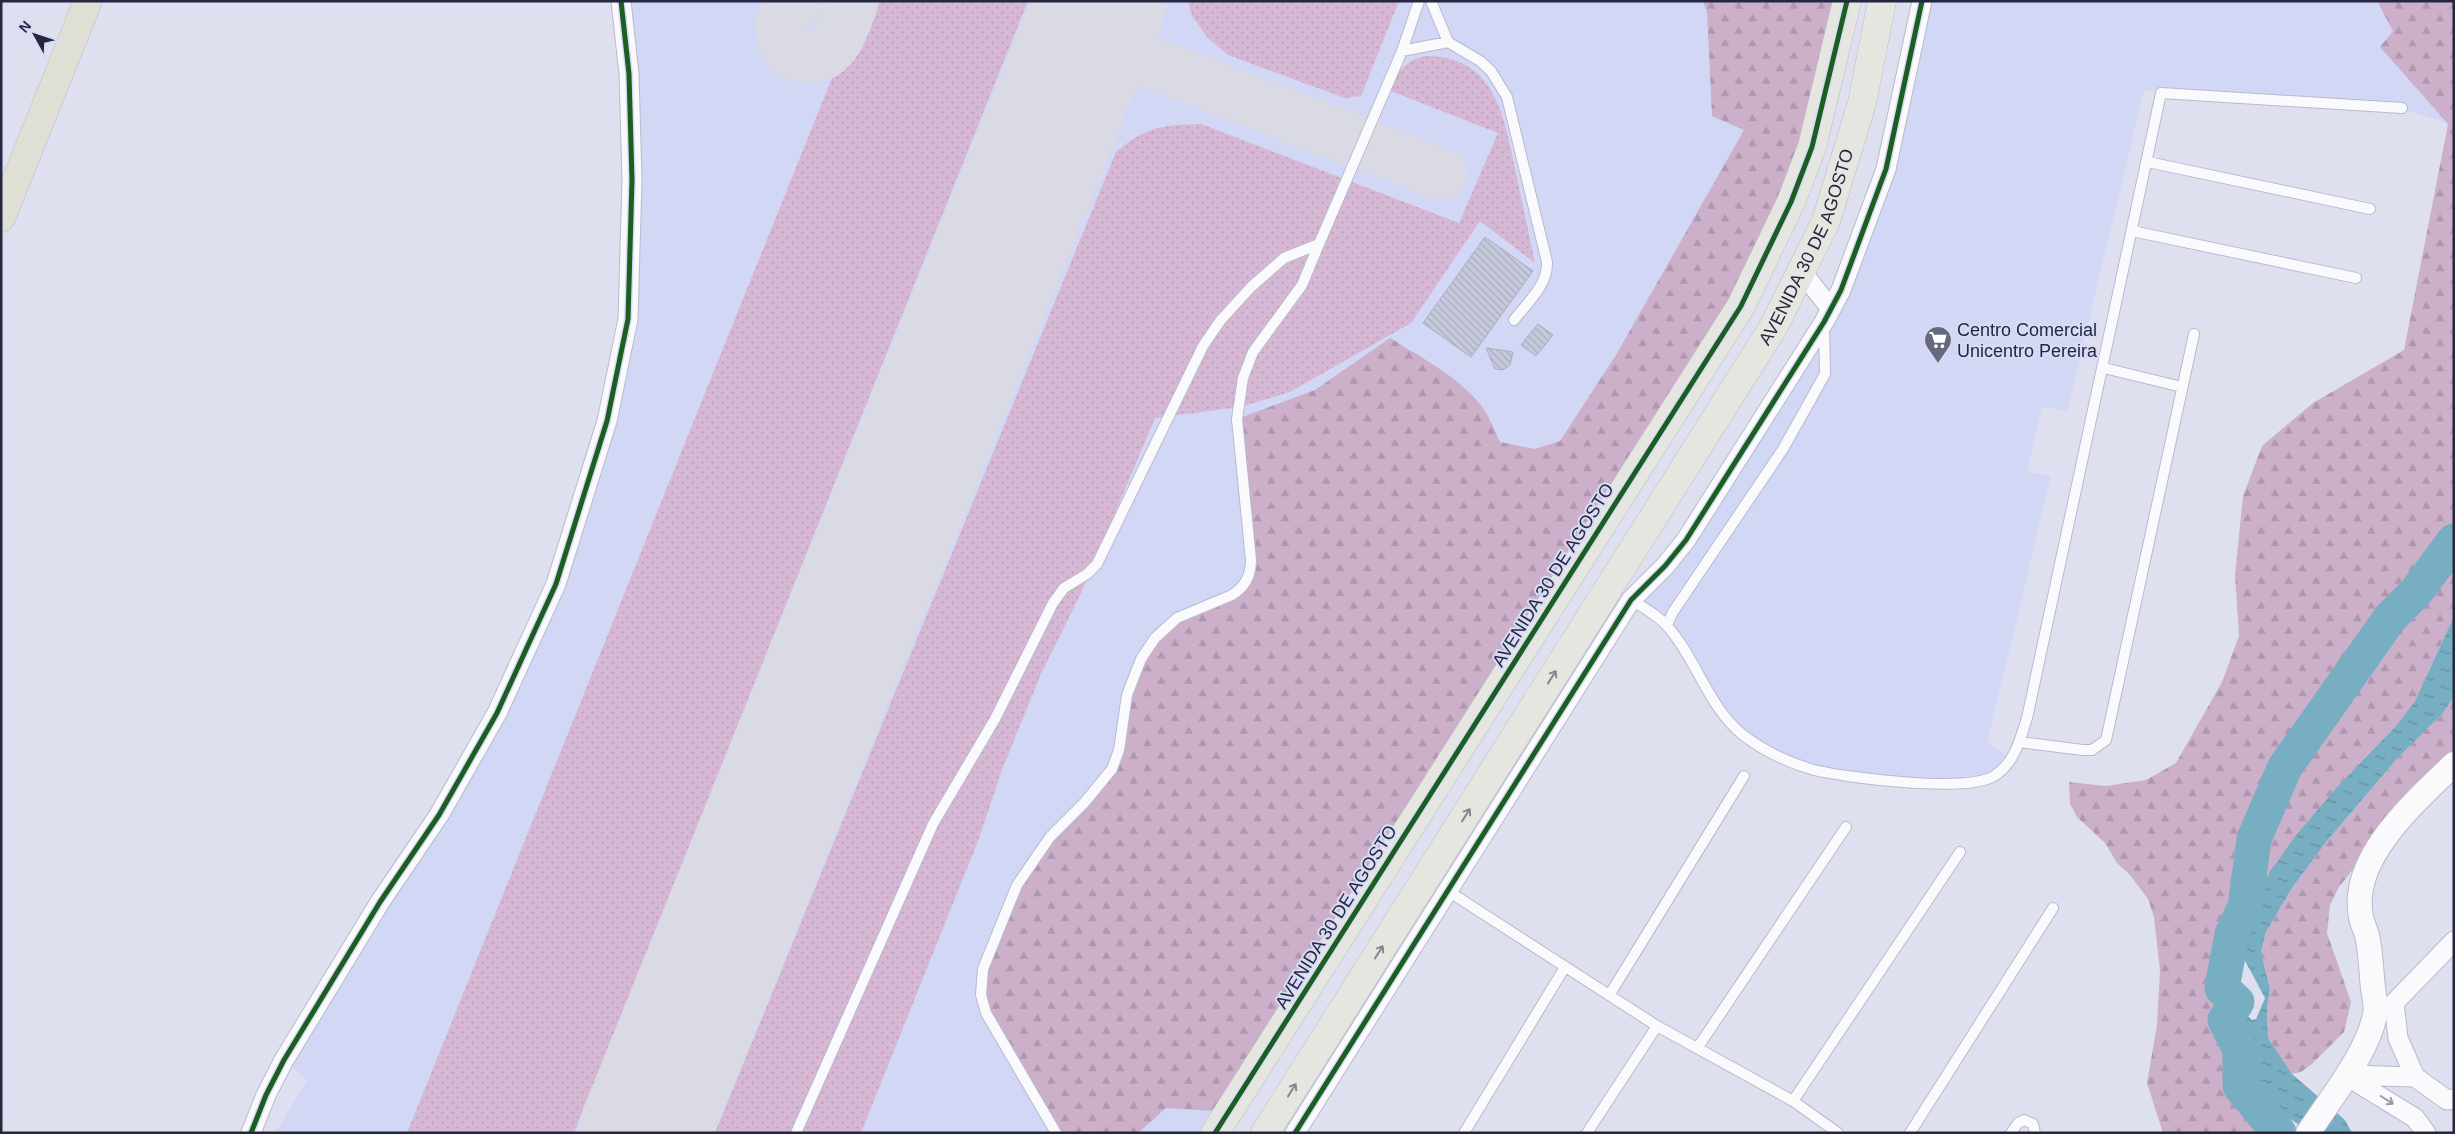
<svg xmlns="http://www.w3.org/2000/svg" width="2455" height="1134" viewBox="0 0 2455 1134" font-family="Arial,sans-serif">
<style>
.built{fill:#d2d7f6}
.grass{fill:url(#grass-dots)}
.forest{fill:url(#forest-firs)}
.water{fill:url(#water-ripples);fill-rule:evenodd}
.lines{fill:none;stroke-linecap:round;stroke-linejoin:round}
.river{stroke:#77aec2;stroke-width:35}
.taxiway{stroke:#d9dae4;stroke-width:52}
.runway{stroke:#d9dae4;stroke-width:131}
.building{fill:url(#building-back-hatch);stroke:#aaacbf}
.service-casing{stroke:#b8bacc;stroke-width:12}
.minor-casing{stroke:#b8bacc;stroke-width:21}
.tertiary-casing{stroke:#b8bacc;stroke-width:26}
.primary-casing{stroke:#bbbcc8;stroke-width:29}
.trunk-casing{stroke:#bbbcc8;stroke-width:29}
.service{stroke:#fafafd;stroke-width:10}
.minor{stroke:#fafafd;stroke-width:19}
.tertiary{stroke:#fafafd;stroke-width:24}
.primary{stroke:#e6e6e0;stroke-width:28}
.trunk{stroke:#e0dfd6;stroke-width:28}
.cycleway-casing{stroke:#d7dbf6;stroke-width:8}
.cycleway{stroke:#1b5e20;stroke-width:5}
.oneway{stroke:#868690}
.oneway2{stroke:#9a9ba8}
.labels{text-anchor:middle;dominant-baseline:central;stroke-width:4;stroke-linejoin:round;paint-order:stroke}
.street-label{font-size:18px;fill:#252740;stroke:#d7dbf6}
.poi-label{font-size:18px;fill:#252740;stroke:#d7dbf6;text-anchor:start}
</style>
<defs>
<pattern id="grass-dots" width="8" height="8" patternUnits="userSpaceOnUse" patternTransform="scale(1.25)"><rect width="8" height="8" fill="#d6b8d4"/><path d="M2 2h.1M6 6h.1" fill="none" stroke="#b89eb7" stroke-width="1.8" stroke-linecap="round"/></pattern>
<pattern id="forest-firs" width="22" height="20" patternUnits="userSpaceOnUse" patternTransform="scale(1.25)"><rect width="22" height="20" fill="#ccb0ca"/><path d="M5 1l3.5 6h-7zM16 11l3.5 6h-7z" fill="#af97af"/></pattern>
<pattern id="water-ripples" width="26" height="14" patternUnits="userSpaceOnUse" patternTransform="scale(1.25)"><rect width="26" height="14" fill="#77aec2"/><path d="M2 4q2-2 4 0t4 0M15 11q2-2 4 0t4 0" fill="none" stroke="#618e9f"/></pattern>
<pattern id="building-back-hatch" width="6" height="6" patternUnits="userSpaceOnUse" patternTransform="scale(1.25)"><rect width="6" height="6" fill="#c6c9db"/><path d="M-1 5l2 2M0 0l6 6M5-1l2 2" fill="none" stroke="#aaadbd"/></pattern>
</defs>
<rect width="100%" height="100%" fill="#dee0ef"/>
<path class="built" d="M621,1H1847L1215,1133H275L307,1080L284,1060L439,815L556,584L628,319Z
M1922,1H2377L2393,31L2381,47L2448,124L2402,108L2144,90L2067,411L2042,407L2027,472L2051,476L1987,743L2012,759L1977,781L1850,777L1789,761L1728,720L1667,625L1631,600L1644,589L1824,322L1886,169Z"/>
<path class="grass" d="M863,1H1028L574,1133H407Z
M1188,1H1399L1361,96L1345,98L1228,55L1207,37L1192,16Z
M1424,56C1496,55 1504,117 1516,173C1522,203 1529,233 1535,263L1480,221L1411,323L1290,392L1240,407L1155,418L1082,591L1041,674L1002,770L978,841L861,1133H715L1116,152C1147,126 1162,125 1201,124L1459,223L1498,133L1388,90C1398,71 1404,62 1424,56Z"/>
<path class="forest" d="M1703,1H1847L1791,202L1229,1112L1166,1108L1138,1133H1056L986,1013L981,983L1017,885L1112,769L1132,678L1167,626L1231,595L1251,570L1237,419L1315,390L1390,338C1420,357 1465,380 1485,411C1491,421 1495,432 1500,442L1535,449L1560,441L1616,355L1744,130L1712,116L1707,13Z
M2377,1H2454V616L2415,701L2395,727L2336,788L2232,934L2222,988L2259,1085L2286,1116L2280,1133H2163L2147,1083L2157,1025L2160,971L2154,917L2148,899L2130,875L2117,863L2105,843L2077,817L2070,803L2069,782L2106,786L2146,780L2176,763L2222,682L2239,636L2235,575L2243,496L2262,446L2313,403L2404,350L2448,124L2380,47L2393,31Z
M2454,697V764L2382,843L2354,868L2339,887L2330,905L2327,933L2351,1002L2344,1032L2312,1064L2301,1072L2292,1074L2268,1038L2267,1008L2270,989L2261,952L2266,932L2292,888L2327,841L2396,760L2443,713Z"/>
<path class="water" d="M2454,616V697L2443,713L2396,760L2327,841L2292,888L2266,932L2261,952L2270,989L2267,1008L2268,1038L2292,1074L2345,1120L2352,1133H2311L2286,1116L2259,1085L2225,1020L2222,988L2225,967L2232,934L2246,907L2293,839L2336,788L2395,727L2415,701ZM2243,957L2265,998L2256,1019L2252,1020C2235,1006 2229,975 2243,957Z"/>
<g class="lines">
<path class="river" d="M2279,1133L2240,1086V1050L2225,1020L2237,1002L2222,988L2232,934L2245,907L2254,839L2285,767L2390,618L2416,592L2454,541"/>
<path class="taxiway" d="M796,1C777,15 777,38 794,54C833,69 842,29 853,1
M1086,38L1441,174"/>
<path class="runway" d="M644,1133L1101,1"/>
</g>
<path class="building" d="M1485,237L1533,271L1471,357L1423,323Z
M1538,324L1553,335L1536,356L1521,345Z
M1486,348L1513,352L1510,365L1503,370L1495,369Z"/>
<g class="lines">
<defs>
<path id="service" d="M1431,1L1448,42
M1402,51L1448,42L1480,61L1491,71L1507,97L1547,262C1548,285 1527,303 1514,320
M2148,162L2370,209
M2132,231L2356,278
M2104,368L2182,387
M1631,600C1644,608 1658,615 1668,627C1697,660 1708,707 1743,735C1764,751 1789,763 1814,770C1848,778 1967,793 1994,776C2015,763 2020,739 2027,718L2161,93L2402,108
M1667,625L1673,612L1783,449L1825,374L1824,325
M2019,742L2083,750H2092L2106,740L2194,334
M1448,891L1657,1026L1793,1101L1838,1133
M1610,994L1744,776
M1698,1047L1846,827
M1793,1101L1960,852
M796,1133L933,824L995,719L1053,603L1064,588L1087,574L1097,564L1203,346L1220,321L1251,287L1284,258L1319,244L1402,51L1419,1
M1056,1133L986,1013L981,995L983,969L1017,885L1050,837L1084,803L1112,769L1119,750L1127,695L1141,659L1155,638L1177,618L1232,595C1245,587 1251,576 1251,560L1237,419L1243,378L1253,352L1302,285L1319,244
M1464,1133L1565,967
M1587,1133L1657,1026
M1910,1133L2053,908
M2011,1133L2018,1123L2024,1120L2033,1124L2035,1133"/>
<path id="minor" d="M1802,272L1831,309
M2394,1003L2398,1038L2415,1077L2447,1100L2454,1099
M2394,1003L2454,941
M2345,1075L2415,1118L2426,1133
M2347,1075L2415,1077
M251,1133L266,1095L284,1060L380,902L439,815L497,713L556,584L607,421L628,319L632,180L629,74L621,1
M1295,1133L1631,600L1665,566L1686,540L1824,322L1841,290L1886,169L1922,1"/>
<path id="tertiary" d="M2308,1133C2329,1101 2369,1051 2375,1014C2377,1006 2374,996 2373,988C2371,971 2371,952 2367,935C2365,929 2362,923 2361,917C2349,858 2416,801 2454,764"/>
<g id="primary">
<path d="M1215,1133L1741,306L1791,202L1812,147L1847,1"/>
<path id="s1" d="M1265,1133L1774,326L1826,221L1862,103L1882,1"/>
</g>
<path id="trunk" d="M1,218L88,1"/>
</defs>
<use href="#service" class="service-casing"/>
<use href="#minor" class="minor-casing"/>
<use href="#tertiary" class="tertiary-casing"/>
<use href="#primary" class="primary-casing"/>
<use href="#trunk" class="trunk-casing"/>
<use href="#service" class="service"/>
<use href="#minor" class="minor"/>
<use href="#tertiary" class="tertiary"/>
<use href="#primary" class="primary"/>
<use href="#trunk" class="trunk"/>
<defs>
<path id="cycleway" d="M251,1133L266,1095L284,1060L380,902L439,815L497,713L556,584L607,421L628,319L632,180L629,74L621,1
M1215,1133L1741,306L1791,202L1812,147L1847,1
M1295,1133L1631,600L1665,566L1686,540L1824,322L1841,290L1886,169L1922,1"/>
</defs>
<use href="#cycleway" class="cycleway-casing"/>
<use href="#cycleway" class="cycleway"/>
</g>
<defs><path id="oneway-shaft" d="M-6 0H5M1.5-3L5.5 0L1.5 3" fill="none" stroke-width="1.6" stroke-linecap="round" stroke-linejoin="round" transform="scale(1.25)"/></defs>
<g class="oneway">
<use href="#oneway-shaft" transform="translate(1552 677) rotate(-58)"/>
<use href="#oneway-shaft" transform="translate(1466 815) rotate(-58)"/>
<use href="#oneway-shaft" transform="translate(1379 952) rotate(-58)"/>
<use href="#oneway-shaft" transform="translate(1292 1090) rotate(-58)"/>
</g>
<use class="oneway2" href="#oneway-shaft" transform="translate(2387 1100) rotate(32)"/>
<defs>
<symbol id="supermarket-pin" viewBox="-11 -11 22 30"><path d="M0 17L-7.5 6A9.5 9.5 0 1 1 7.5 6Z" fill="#66687d" stroke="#d7dbf6"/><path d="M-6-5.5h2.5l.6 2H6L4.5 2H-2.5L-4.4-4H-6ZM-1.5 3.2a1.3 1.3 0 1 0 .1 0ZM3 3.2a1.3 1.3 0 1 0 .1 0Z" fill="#fff"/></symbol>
</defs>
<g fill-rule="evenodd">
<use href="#supermarket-pin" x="1922" y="324" width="32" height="43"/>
</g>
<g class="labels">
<g class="street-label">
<text stroke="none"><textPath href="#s1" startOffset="1040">AVENIDA 30 DE AGOSTO</textPath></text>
<text transform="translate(1553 575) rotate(-58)">AVENIDA 30 DE AGOSTO</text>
<text transform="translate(1336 917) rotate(-58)">AVENIDA 30 DE AGOSTO</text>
</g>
<g class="poi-label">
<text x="1957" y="330">Centro Comercial<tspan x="1957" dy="21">Unicentro Pereira</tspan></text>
</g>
</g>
<rect width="2455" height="1134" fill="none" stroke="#252740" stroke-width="5"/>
<g transform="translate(35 35) rotate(310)" stroke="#d7dbf6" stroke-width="4" paint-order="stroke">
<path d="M0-4L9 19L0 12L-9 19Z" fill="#252740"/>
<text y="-8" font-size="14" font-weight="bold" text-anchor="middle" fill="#252740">N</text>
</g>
</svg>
